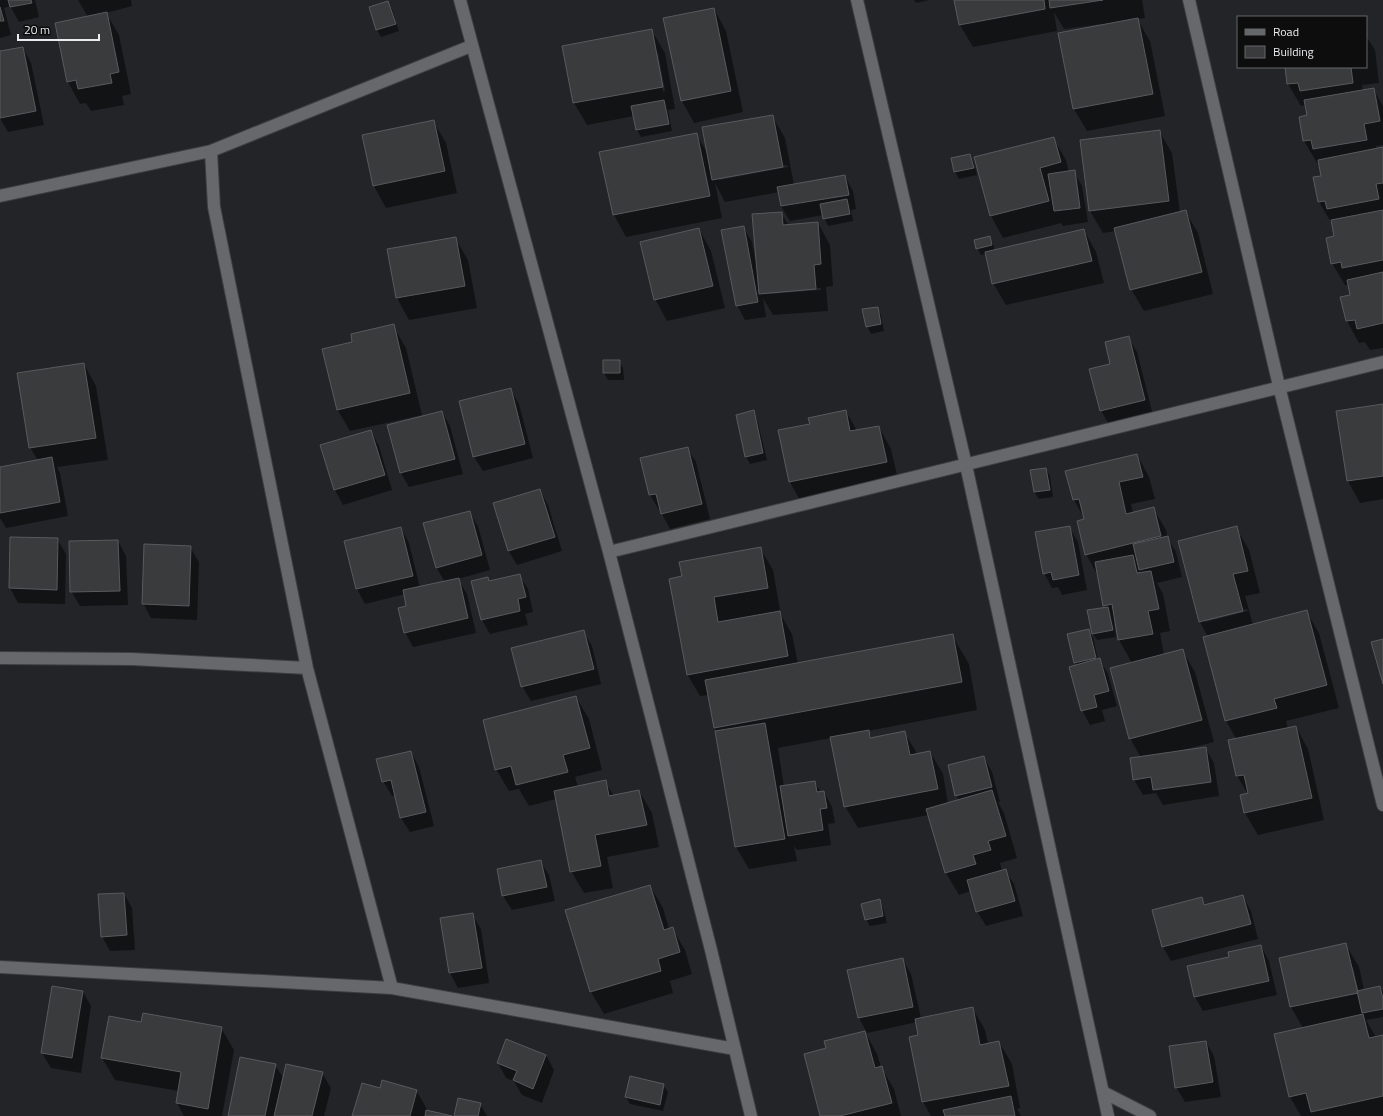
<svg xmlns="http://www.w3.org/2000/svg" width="1383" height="1116" viewBox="0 0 1383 1116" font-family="'Titillium Web',sans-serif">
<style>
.shadow{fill:#0007;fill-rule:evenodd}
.building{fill:#393b3d;stroke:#585a5d}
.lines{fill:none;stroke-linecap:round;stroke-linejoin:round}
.street-casing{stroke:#3d3e40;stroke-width:14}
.street{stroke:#66686b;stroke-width:12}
</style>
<rect width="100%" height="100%" fill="#222427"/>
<path class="shadow" d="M0,0H35L39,17L19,22L10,6L4,8L11,35L0,38Z
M78,0H131L132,6L106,13L119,35L131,94L122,96L124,105L91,111L86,103L80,104L68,82L88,17Z
M914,0H929L916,3Z
M955,0H1142L1145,18L1137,19L1150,41L1165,116L1087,131L1074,109L1059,34L1102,26L1101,24L1064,29L1054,12L1057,31L973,47L960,25Z
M388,2L392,9L399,31L381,37L377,30L370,8Z
M714,9L726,31L743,112L694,123L682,101Z
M652,31L665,53L675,109L668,110L672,131L641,137L637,130L634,116L587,125L574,103L563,47ZM656,53H658L665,91L663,92Z
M1366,36L1375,50L1379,83L1362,85L1363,90L1373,89L1383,106V145L1376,146V150L1383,148V348L1370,350L1365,342L1359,343L1347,321L1341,298L1351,295L1349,285H1345L1332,263L1336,237L1333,224H1332L1319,202L1314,178L1322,176L1319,162L1317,163L1304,141L1300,118L1308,116L1306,105L1301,106L1288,84L1286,67H1366Z
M23,48L31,63L44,125L8,132L0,118V52Z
M772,116L785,138L794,185L845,176L853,191L856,209L851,210L853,221L828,226L823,215L790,221L781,206L779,192L725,202L715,183L722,218L626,237L614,215L696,134L708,154ZM787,165L788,167L719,180V178Z
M433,121L446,143L457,193L386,208L374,186Z
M1159,131L1172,153L1180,213L1185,211L1198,233L1213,294L1144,311L1131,289L1116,231L1103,233L1090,211L1081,141Z
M1053,138L1066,160L1069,172H1074L1082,186L1088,222L1063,226L1061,223L1003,238L991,216Z
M970,155L974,163L977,175L959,179L955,172L952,159Z
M781,213L789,226L818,223L830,245L833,286L826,287L828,311L773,315L763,298L766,317L745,320L737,305L743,227L752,242L756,264H757ZM821,288V290L769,294V292Z
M699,229L711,251L725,308L667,321L655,299Z
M1084,230L1096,252L1104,283L1006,305L993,283L986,254L981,255L977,248L989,237L993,244L995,251Z
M455,238L468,260L477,308L409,320L397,298L388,250Z
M877,308L881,315L884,331L871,334L867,326Z
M393,326L406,348L422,415L350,431L337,409L354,343Z
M1128,337L1137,352L1153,415L1109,425L1101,410L1111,365Z
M604,361H619L623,368L624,380H608L604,373Z
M84,364L96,386L108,460L57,467L60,473L68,516L6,528L0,518V468L38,461L30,447Z
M511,390L519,404L533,458L483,471L474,457Z
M1383,405V499L1360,503L1348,481Z
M846,411L857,431L879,427L891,449L899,484L802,504L790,482L811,425Z
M442,412L450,426L463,474L409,487L401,473Z
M753,412L757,419L767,460L750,464L746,457Z
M371,431L379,446L392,490L343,505L335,490L321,445Z
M687,448L696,462L710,519L670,529L662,514L661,509L659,510L650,495L641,459Z
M1137,455L1149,477L1155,499L1131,504L1133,513L1153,508L1166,530L1168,539L1176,552L1182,577L1157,583L1163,594L1170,631L1160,633L1164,655L1182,650L1195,672L1214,742L1178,751L1206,749L1214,763L1219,796L1163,805L1156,793L1143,795L1134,780L1131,759L1141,758L1130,738L1132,663L1119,640L1117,628L1114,622L1116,637L1097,640L1093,634L1089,611L1105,608L1098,576L1086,554L1085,520L1074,500L1066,471Z
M1046,469L1050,476L1053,497L1039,499L1034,492Z
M540,490L548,505L562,551L517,565L508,550Z
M469,512L478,526L490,570L458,579L467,594L476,633L413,647L405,632L408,606L405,594L365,604L357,589L345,542L401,528L409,543L420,588L445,582L436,567Z
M1069,527L1078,542L1087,590L1062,595L1058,587L1052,588L1044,573Z
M1236,528L1249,550L1260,593L1245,596L1253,625L1306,611L1319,633L1339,708L1286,721L1288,729L1296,727L1308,749L1324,820L1258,835L1245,813L1248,794L1237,776V740L1226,721L1208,637L1200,622L1180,542ZM1247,609L1248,611L1205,622V620Z
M57,539L66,554L65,604L18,603L10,588Z
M118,541L126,556L128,605L80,606L71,591Z
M190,547L199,562L197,620L151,618L143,603Z
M760,548L773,570L780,610H778L792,634L798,664L952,635L969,664L977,710L868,731L872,738L904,732L918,755L930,752L943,774L948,803L959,800L956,796L984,757L992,772L1000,802H998L1004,813L1017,858L1000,863L1002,871L1005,870L1014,884L1023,916L986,926L977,911L971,891L959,895L946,873L929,815L858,828L845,806L831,738L778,748L784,787L814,782L821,792H824L832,807L835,823L828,824L831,845L797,850L794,846L797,861L749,869L736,847L717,732L715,728L709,695L700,696L687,674L683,577Z
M519,575L528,589L533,612L525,614L528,625L490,634L482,620L489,582Z
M1089,630L1093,637L1098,660H1100L1108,674L1117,706L1102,710L1105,721L1090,725L1082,710L1077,666L1075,662Z
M583,631L592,646L601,684L531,701L522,686Z
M576,697L589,719L602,770L575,777L578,787L605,782L614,796L639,791L652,813L659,847L607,857L613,888L584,893L571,871L556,799L529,806L519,789L509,791L496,769Z
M411,752L419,767L434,826L410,832L401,818L396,795L392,796L383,781Z
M540,861L549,875L555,901L512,910L503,896Z
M650,886L663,908L669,929L672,928L685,950L692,974L670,981L673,993L604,1014L591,992L566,911Z
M124,894L132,908L135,950L110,951L102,936Z
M1243,896L1251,911L1258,939L1171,961L1163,947L1201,898L1206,906Z
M879,901L883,908L887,923L870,926L866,919Z
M472,914L481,929L489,983L458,988L450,973L441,919Z
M1346,945L1359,967L1364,990L1380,987L1383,992V1017L1366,1020L1376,1037L1383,1036V1116H1301L1290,1097L1275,1035L1303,1028L1291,1007ZM1351,967H1353L1360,997L1358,998Z
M1261,946L1269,961L1277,995L1203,1011L1195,997L1230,958Z
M903,960L911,974L921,1018L973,1009L985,1030L988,1044L999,1042L1012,1064L1020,1108L1017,1109L1021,1116H931L923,1102L910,1038L919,1036L917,1022L867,1033L859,1018Z
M53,987L83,992L91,1006L81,1073L51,1068L42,1053Z
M142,1023L221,1028L234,1050L222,1116H184L177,1103L179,1091L115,1080L102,1058Z
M865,1032L877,1054L881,1067L894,1089L901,1116H821L827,1049Z
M1206,1042L1214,1056L1221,1097L1185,1102L1176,1087Z
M546,1055L554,1070L542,1103L522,1095L514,1081L506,1078L498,1063Z
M275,1065L284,1079L322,1073L331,1088L324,1116H229Z
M663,1085L668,1092L663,1111L630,1104L626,1097Z
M380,1089L416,1090L428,1111L447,1116H353Z
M480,1104L487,1116H455Z"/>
<path class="building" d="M8,0H31L32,3L10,7Z
M954,0H1044L1045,9L959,25Z
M1049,0H1103L1050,8Z
M388,1L396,24L376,30L369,7Z
M0,7L4,21H0Z
M714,8L731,91L681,101L663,18Z
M107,12L119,72L110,74L112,83L78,89L76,80L67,82L55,23Z
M1138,18L1153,94L1073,109L1058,33Z
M652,29L663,87L573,103L562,46Z
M23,47L36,111L0,118V51Z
M1285,67H1351L1353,83L1300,91L1298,83L1287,84Z
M1374,88L1380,121L1364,124L1367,140L1313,149L1311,140L1303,141L1299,117L1307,115L1304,100Z
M664,100L669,124L636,130L631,106Z
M773,115L783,167L712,180L702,127Z
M434,120L445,171L373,186L362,135Z
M1160,130L1169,201L1089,211L1080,140Z
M697,133L710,196L613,215L599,152Z
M1054,137L1061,162L1040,168L1049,201L990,216L974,157Z
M1383,147V183L1376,184L1379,199L1327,209L1325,201L1318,202L1313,177L1321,176L1318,160Z
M970,154L974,168L954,172L951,158Z
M1075,170L1080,208L1054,211L1048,174Z
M845,175L849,195L781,206L777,187Z
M847,199L850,214L823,219L820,204Z
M1186,210L1202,272L1130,290L1114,228Z
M1383,210V260L1342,268L1341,262L1331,264L1326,238L1334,236L1331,220Z
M782,212L783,225L818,222L821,264L814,265L816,289L759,294L752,214Z
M744,226L758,302L736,306L721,230Z
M699,228L713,286L654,300L640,242Z
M1084,229L1092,261L992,284L985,252Z
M990,236L992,245L976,249L974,240Z
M456,237L465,286L396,298L387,249Z
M1383,272V323L1357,329L1355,320L1346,321L1340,297L1350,295L1347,280Z
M878,307L881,324L866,327L862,309Z
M394,324L410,393L337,410L322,349L352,342L351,334Z
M1129,336L1145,400L1100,411L1089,369L1110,364L1105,342Z
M603,360H620V373H603Z
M84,363L96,438L29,448L17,373Z
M511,388L525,444L473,457L459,401Z
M1383,404V476L1347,481L1336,411Z
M754,410L763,453L745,457L736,415Z
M846,410L850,431L879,426L887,462L789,482L778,430L810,424L808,418Z
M442,411L455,459L400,473L387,425Z
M371,430L385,475L334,490L320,445Z
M688,447L702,504L661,514L656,494L649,495L640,458Z
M1137,454L1143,477L1119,482L1126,514L1154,507L1161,536L1085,555L1077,521L1084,519L1079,499L1073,500L1065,471Z
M52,457L60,502L0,513V467Z
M1046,468L1050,490L1034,492L1030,470Z
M540,489L555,537L508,551L493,503Z
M470,511L482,555L436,568L423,523Z
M1070,526L1079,575L1053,580L1051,572L1043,574L1035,532Z
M1237,526L1248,571L1233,574L1243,611L1199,622L1178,541Z
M401,527L413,576L356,589L344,541Z
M1168,536L1174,562L1139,570L1133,544Z
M10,537L58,538L57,590L9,588Z
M118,540L120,591L70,592L69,541Z
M144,544L191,546L189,606L142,604Z
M761,547L768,588L714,597L718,622L780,611L788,656L687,675L669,579L682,576L679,562Z
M1133,555L1137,573L1151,571L1159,609L1148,611L1153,634L1118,640L1112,604L1103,606L1095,562Z
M520,574L526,597L518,599L520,611L481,620L471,581L488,577L489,581Z
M459,578L468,618L404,633L398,608L406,606L403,590Z
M1108,607L1113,630L1092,634L1087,610Z
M1307,610L1327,685L1274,699L1277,708L1225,721L1203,637Z
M1089,629L1096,658L1074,663L1067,634Z
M584,630L594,669L521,687L511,648Z
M953,634L962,682L714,728L705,680Z
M1383,639V684L1371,642Z
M1183,649L1202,720L1129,739L1110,668Z
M1100,658L1109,691L1094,695L1097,707L1081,711L1069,667Z
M576,696L590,748L563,755L568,772L516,785L511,766L495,770L483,720Z
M765,723L785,839L735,847L715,731Z
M1296,726L1312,798L1244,813L1240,795L1248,793L1244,775L1236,776L1228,740Z
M869,730L870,738L905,731L910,755L930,751L938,789L844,807L830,737Z
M1206,747L1211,782L1153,790L1151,777L1133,780L1130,758Z
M411,751L426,812L400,818L391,780L382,782L376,759Z
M984,756L992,787L955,796L948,765Z
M606,780L609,796L639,790L647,825L595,835L601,866L570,872L554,791Z
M815,781L817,792L824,791L827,808L820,809L823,830L788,836L780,786Z
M992,790L1006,836L988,841L991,850L973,855L976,864L945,873L926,809Z
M541,860L547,887L502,896L497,869Z
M1006,869L1015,901L976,912L967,880Z
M650,885L664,930L673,927L680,952L658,959L661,971L590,992L565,910Z
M124,893L127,935L101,937L98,894Z
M1243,895L1251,924L1162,947L1152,910L1202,897L1204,905Z
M880,899L883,916L865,920L861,904Z
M473,913L482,968L449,973L440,918Z
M1346,943L1358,993L1290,1007L1279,958Z
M1261,945L1269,981L1194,997L1187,966L1229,957L1228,952Z
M903,958L913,1007L858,1018L847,970Z
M52,986L83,991L72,1058L41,1053Z
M1380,986L1383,999V1009L1362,1013L1357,991Z
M973,1007L980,1045L999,1041L1009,1086L922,1102L909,1037L918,1035L915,1019Z
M143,1013L222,1027L208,1109L176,1103L181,1072L101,1058L109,1016L141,1022Z
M1363,1014L1369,1038L1383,1035V1096L1311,1112L1306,1093L1289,1097L1274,1034Z
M865,1031L875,1068L882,1066L892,1103L840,1116H820L804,1054L826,1048L824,1041Z
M506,1039L546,1055L533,1089L513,1080L517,1071L497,1063Z
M1206,1041L1213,1082L1175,1088L1169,1046Z
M240,1057L276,1064L265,1116H228Z
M286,1064L323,1072L312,1116H274Z
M630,1076L664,1084L660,1105L625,1097Z
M382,1080L417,1090L410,1116H352L362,1083L380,1088Z
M1011,1096L1015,1116H945L943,1110Z
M458,1098L481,1103L478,1116H454Z
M426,1110L452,1116H425Z"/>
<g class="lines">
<defs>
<path id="street" d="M460,0L609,552L711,950L751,1116
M857,0L966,465L1108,1116
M1189,0L1279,386L1383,805
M211,151L214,207L307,668L392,988
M0,196L211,151L471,46
M609,552L1383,362
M0,658L132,659L307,668
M0,967L392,988L735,1049
M1103,1092L1150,1116"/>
</defs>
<use href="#street" class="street-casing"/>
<use href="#street" class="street"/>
</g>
<rect x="1237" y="16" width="130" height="52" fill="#0d0d0e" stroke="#666668"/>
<rect x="1245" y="29" width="20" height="6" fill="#66686b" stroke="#666668"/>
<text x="1273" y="36" font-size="12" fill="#ebecee">Road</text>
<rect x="1245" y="46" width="20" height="12" fill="#393b3d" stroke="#666668"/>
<text x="1273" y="56" font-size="12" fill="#ebecee">Building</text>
<path d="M18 34v6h81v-6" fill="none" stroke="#ebecee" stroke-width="2"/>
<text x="24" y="34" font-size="12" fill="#ebecee" stroke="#0d0d0e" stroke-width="3" paint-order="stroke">20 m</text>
</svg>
